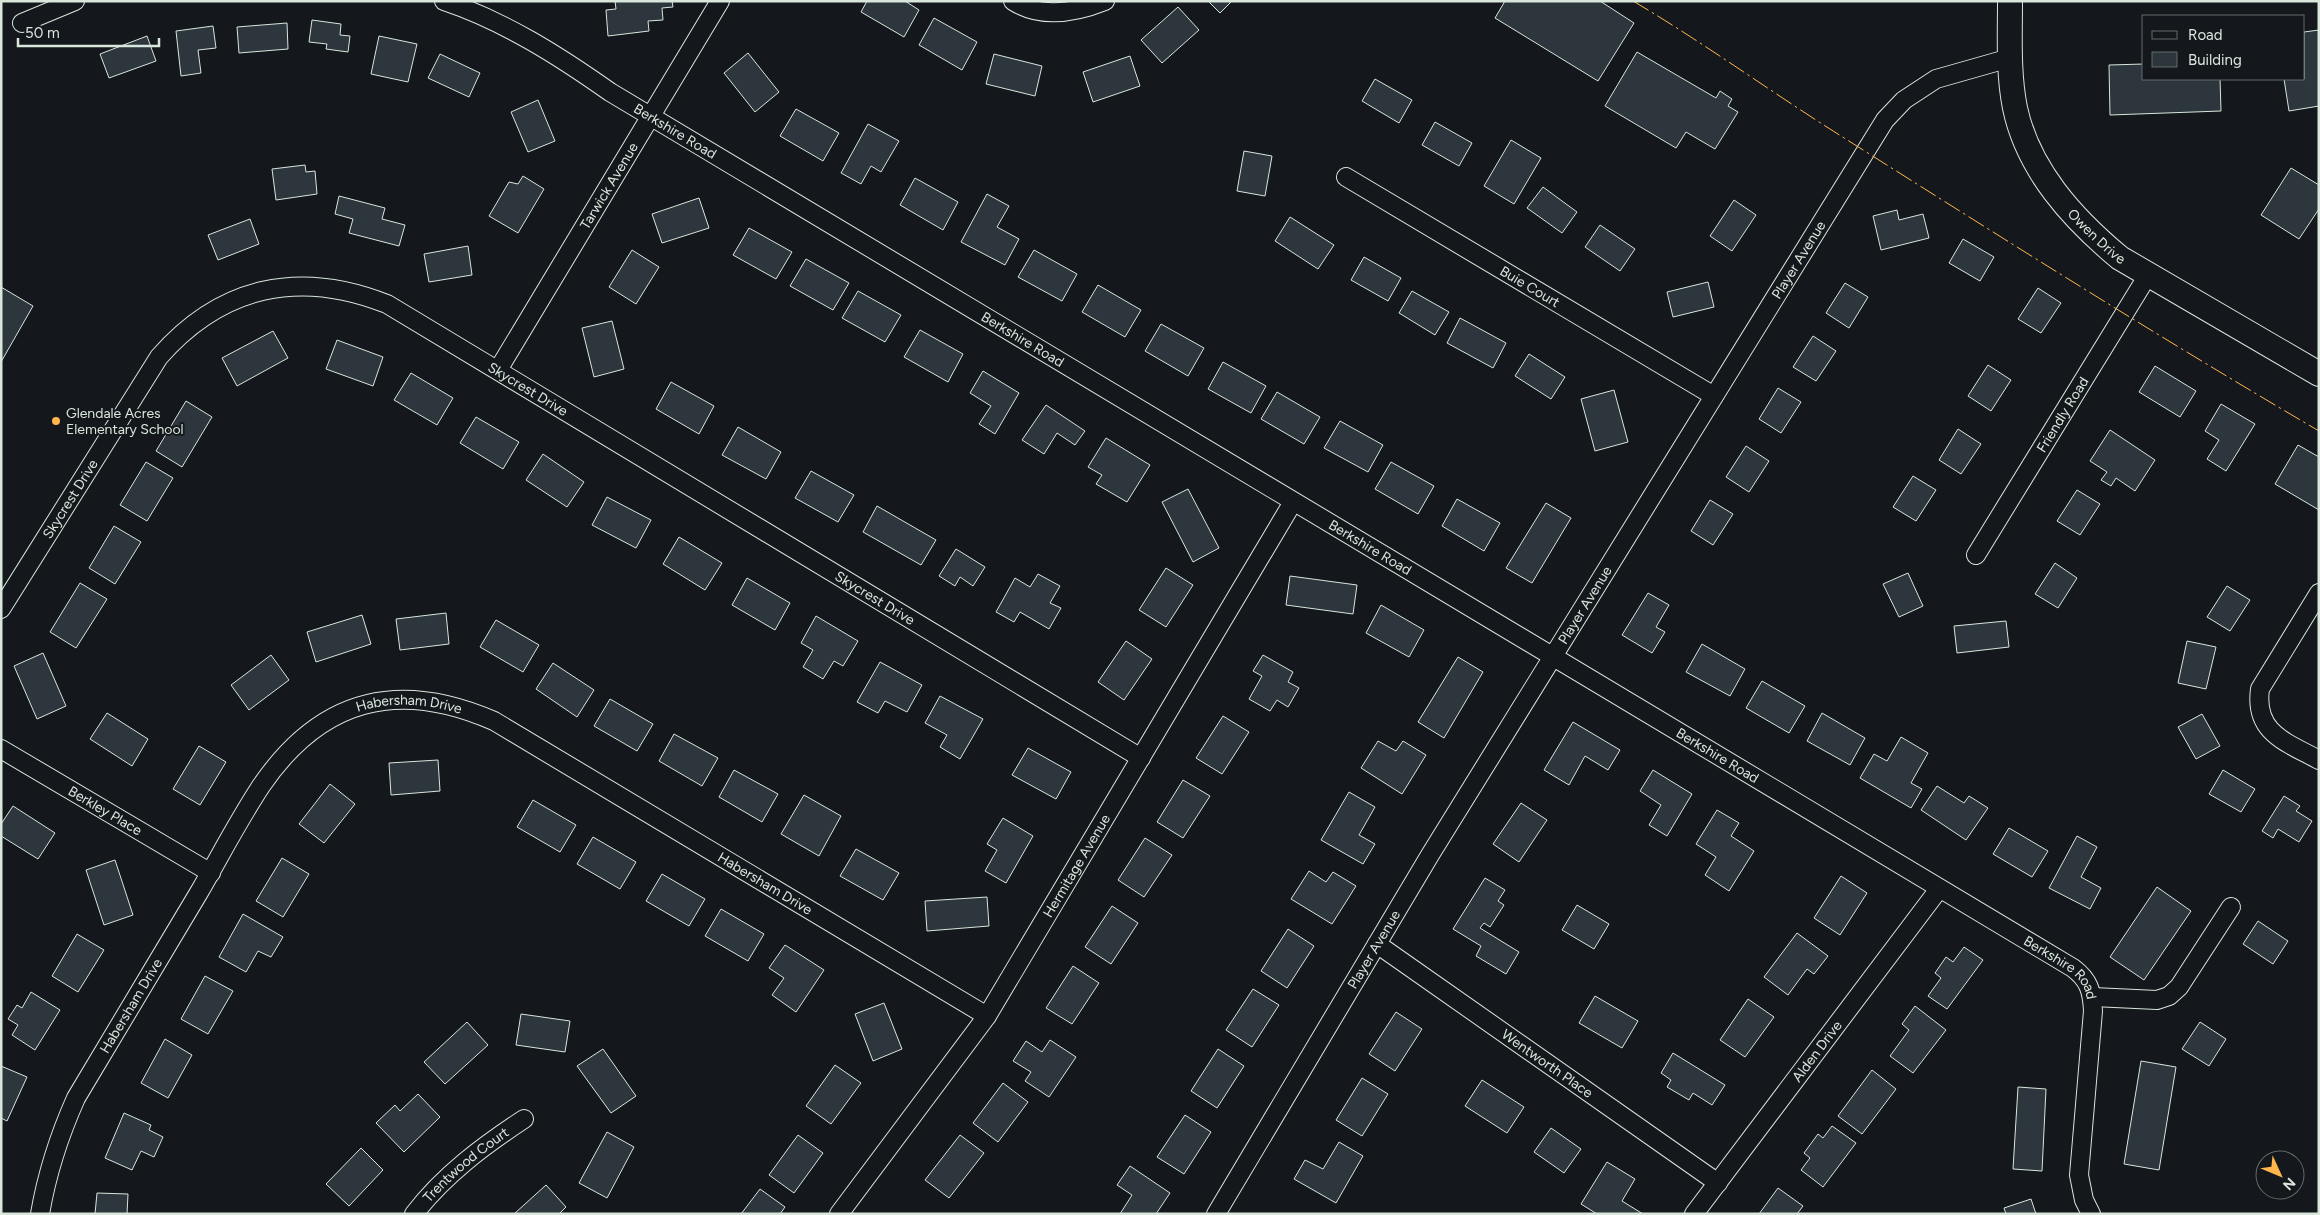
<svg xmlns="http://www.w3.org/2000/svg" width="2320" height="1215" viewBox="0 0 2320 1215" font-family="Figtree,sans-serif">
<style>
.building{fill:#2c363c;stroke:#d8e6dc}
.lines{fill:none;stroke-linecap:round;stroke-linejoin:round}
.street-casing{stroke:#d8e6dc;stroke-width:20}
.secondary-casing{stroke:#d8e6dc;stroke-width:26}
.street{stroke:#14181c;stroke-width:18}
.secondary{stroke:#14181c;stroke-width:24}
.power{stroke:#ffb74d;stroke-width:1;stroke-dasharray:18 4 2.5 4;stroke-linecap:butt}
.poi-dot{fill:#ffb74d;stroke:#14181c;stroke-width:2}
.labels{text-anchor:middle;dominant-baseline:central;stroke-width:4;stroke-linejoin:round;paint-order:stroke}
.street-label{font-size:14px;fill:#d8e6dc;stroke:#14181c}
.poi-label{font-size:14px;fill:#d8e6dc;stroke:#14181c;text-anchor:start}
</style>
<rect width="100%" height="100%" fill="#14181c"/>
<path class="building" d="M615,1H672L673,7L662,8L663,20L648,21L649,31L608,36L606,10L616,9Z
M867,1H905L919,10L904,37L861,12Z
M1208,1H1232L1220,13Z
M1505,1H1600L1634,23L1598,81L1495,18Z
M1178,7L1199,30L1162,63L1141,40Z
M934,18L977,42L962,70L919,45Z
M312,20L341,24L340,35L350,36L348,52L326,49L327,44L309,42Z
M287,23L288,49L239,53L237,27Z
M213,26L216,48L198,50L201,73L181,76L176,31Z
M2319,30V106L2289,111L2284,79H2304V32Z
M147,36L156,61L109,78L100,54Z
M379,36L417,44L408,82L371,74Z
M1637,52L1716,98L1720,91L1732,99L1728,106L1738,112L1715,149L1686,132L1676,148L1605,106Z
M748,53L779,92L755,112L724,73Z
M440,54L480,73L469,97L428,78Z
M994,54L1042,66L1035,96L986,84Z
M1130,56L1140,86L1093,102L1083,72Z
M2144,64V79H2220L2221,111L2110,115L2109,65Z
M1375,79L1412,100L1399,123L1362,101Z
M538,100L555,141L528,152L511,112Z
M796,109L839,133L823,161L780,136Z
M1435,122L1472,143L1459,166L1422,145Z
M868,124L899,141L881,172L871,166L861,184L841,173Z
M1511,140L1541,158L1514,204L1484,186Z
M1244,151L1272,156L1265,196L1237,191Z
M305,165L306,172L315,171L317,194L276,200L272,169Z
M2291,168L2319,185V209L2299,239L2261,215Z
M523,176L544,189L518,233L489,216L509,182L518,184Z
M915,178L958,202L943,230L900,205Z
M1543,187L1577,212L1562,233L1527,208Z
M987,194L1009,206L997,227L1019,239L1005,265L961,242Z
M339,196L385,208L382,219L405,225L399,246L349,233L353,219L335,214Z
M699,198L709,228L662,243L652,214Z
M1734,200L1756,215L1732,251L1710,236Z
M1897,210L1899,220L1923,214L1929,238L1881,250L1873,216Z
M1290,217L1334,245L1318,269L1275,241Z
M250,219L259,244L218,260L208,235Z
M1600,225L1635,249L1620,271L1585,247Z
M749,228L792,252L776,279L733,255Z
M1963,239L1994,257L1980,281L1949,263Z
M468,246L472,275L429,282L424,254Z
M632,250L659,267L636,304L609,287Z
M1034,250L1077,274L1062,301L1018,277Z
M1364,257L1401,278L1388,301L1351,280Z
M806,259L849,283L833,310L790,286Z
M1708,282L1714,307L1673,317L1667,292Z
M1845,283L1868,297L1849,328L1826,313Z
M1098,285L1141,310L1125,337L1082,312Z
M1,287L33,306L1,362Z
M2038,288L2061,303L2041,333L2018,319Z
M858,291L901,315L885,342L842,318Z
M1412,291L1449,312L1435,335L1399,313Z
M1460,318L1506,343L1493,368L1447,343Z
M612,321L624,369L594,377L582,328Z
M1161,324L1204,348L1188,376L1145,351Z
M920,330L963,354L948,382L904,357Z
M273,331L288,358L237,386L222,358Z
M1813,336L1836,351L1816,381L1793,367Z
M337,340L383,357L373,386L326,369Z
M1529,354L1565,377L1551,399L1515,376Z
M1223,362L1266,386L1251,413L1208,389Z
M1988,365L2011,380L1991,411L1968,396Z
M2155,366L2196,391L2180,417L2139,392Z
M983,371L1019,393L995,434L979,424L991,406L970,393Z
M411,373L453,398L437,425L394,400Z
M671,382L714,406L699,434L656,409Z
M1778,388L1801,402L1781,433L1759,419Z
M1614,390L1628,442L1595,451L1581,399Z
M1277,392L1320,417L1304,444L1261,419Z
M186,401L212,417L182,467L156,451Z
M2221,404L2255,424L2226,471L2207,459L2219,440L2205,431Z
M1046,405L1085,431L1075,445L1057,433L1044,454L1022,440Z
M476,417L519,442L503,469L460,443Z
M1340,421L1383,445L1368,472L1324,448Z
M738,427L781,452L766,479L722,455Z
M1958,429L1981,444L1961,474L1939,460Z
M2110,430L2155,460L2135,491L2116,478L2111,486L2101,480L2107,472L2090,461Z
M1106,438L1150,465L1127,502L1096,484L1102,475L1088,467Z
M2298,445L2319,457V510L2275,484Z
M1746,446L1769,461L1749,492L1726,477Z
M543,454L584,482L567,507L526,480Z
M146,462L173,478L147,521L120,505Z
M1391,462L1434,486L1418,514L1375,489Z
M811,471L854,495L838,522L795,498Z
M1913,476L1936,490L1916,521L1893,507Z
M1188,489L1219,548L1193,562L1162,502Z
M2077,490L2100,504L2080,535L2057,521Z
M607,497L651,520L636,548L592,525Z
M1457,499L1500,523L1484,551L1442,526Z
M1710,500L1733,514L1713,545L1691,531Z
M1546,503L1571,518L1532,583L1506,568Z
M877,506L936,540L921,565L863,532Z
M114,526L141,542L115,584L89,568Z
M679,537L722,563L705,590L663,564Z
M956,549L985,567L973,586L960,577L955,586L939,576Z
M2055,563L2077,578L2058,608L2035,594Z
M1166,568L1193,585L1166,627L1139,610Z
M1908,573L1923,606L1899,617L1883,584Z
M1038,574L1060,586L1050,603L1061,608L1049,629L1020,612L1014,622L996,612L1015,578L1030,587Z
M1290,576L1357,585L1353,614L1286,605Z
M747,578L790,603L775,630L732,605Z
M80,583L107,599L76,648L50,632Z
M2227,586L2250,600L2230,631L2207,617Z
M1648,593L1669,605L1656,627L1665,632L1652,653L1622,635Z
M1381,605L1424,630L1409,657L1366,633Z
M446,613L449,644L400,650L396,619Z
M362,615L371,644L316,662L307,632Z
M816,616L858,641L843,666L834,661L823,679L803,667L813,650L801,643Z
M496,620L539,645L523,672L480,647Z
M2006,621L2009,647L1957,653L1954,626Z
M1126,641L1152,659L1124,700L1098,682Z
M2187,641L2216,647L2206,689L2178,683Z
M1702,644L1745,669L1730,696L1686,672Z
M43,653L66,706L37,719L14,666Z
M271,655L289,680L249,710L231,685Z
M1263,655L1293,672L1288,682L1299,688L1288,707L1277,700L1270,711L1249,699L1262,676L1253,671Z
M1458,657L1483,672L1444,738L1418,722Z
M880,662L922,685L907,712L885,701L878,713L857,702Z
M553,663L594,690L577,717L536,689Z
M1762,681L1805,706L1789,733L1746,708Z
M940,696L983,719L960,759L940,747L947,735L925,723Z
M610,699L653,724L637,751L594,726Z
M107,713L148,739L132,766L90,739Z
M1822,713L1865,738L1850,765L1807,741Z
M2202,714L2220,746L2196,759L2178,727Z
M1223,716L1249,732L1222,774L1196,758Z
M1573,722L1620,750L1608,770L1585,756L1569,785L1544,770Z
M674,734L718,758L702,786L659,761Z
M1901,737L1928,753L1911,783L1922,789L1911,808L1860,778L1874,754L1887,761Z
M1378,741L1396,751L1403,741L1426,755L1402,794L1361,768Z
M199,746L226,762L200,805L173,789Z
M1028,748L1071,772L1056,799L1012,775Z
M438,760L440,791L391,795L389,763Z
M734,770L778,794L762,822L719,797Z
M1653,770L1692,794L1667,836L1649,825L1661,805L1640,791Z
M2223,770L2255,789L2241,812L2209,794Z
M1183,780L1210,796L1183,838L1157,822Z
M330,784L355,804L324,843L299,824Z
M1937,786L1964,803L1969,796L1988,808L1966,840L1921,810Z
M1349,792L1375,807L1359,835L1375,844L1363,864L1321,840Z
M804,795L841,816L819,856L781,834Z
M2284,796L2300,806L2296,811L2312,821L2299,842L2278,829L2273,838L2262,831Z
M533,800L576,825L560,852L517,827Z
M1521,803L1547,820L1519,862L1493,844Z
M13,806L55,833L38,859L1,836V824Z
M1717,810L1739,823L1731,836L1754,851L1729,891L1705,875L1716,857L1696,844Z
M1003,818L1033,836L1006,883L985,871L997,850L987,844Z
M2009,828L2048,851L2032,877L1993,854Z
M2077,836L2097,847L2081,877L2101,888L2090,909L2049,888Z
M593,837L636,862L620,889L577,864Z
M1145,838L1172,855L1144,897L1118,880Z
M856,849L899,873L883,900L840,876Z
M282,858L309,874L283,917L256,901Z
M115,860L133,915L104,925L86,870Z
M1309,871L1326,882L1333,872L1356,886L1332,924L1291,899Z
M662,874L705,899L689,926L646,901Z
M1841,876L1867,893L1840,935L1814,918Z
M1485,878L1505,890L1498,901L1504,905L1490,927L1484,923L1480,928L1519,952L1506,974L1476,956L1481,946L1453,929Z
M2157,887L2191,911L2144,980L2110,957Z
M987,897L989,926L927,931L925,901Z
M1577,905L1609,924L1594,949L1562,930Z
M1112,906L1138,923L1111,964L1085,947Z
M721,909L764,934L748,961L705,936Z
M243,914L283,937L271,957L258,951L246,972L219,957Z
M2258,921L2288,941L2273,964L2243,944Z
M1288,929L1314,946L1287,988L1261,971Z
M1797,933L1828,956L1814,974L1807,969L1788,995L1764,977Z
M77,934L104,950L78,992L52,976Z
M785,945L824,970L796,1012L772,995L784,978L769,968Z
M1964,947L1983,960L1947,1009L1928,996L1941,978L1935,973L1946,957L1953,962Z
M1073,966L1099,983L1072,1024L1046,1008Z
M205,976L233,991L208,1034L181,1019Z
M1253,989L1279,1005L1252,1047L1226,1030Z
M31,992L60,1010L35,1050L12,1035L18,1025L8,1019L17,1005L22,1008Z
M1595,996L1638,1021L1622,1048L1579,1023Z
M1748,999L1774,1017L1745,1057L1720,1040Z
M884,1003L902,1049L873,1061L855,1014Z
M1915,1006L1946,1030L1913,1073L1890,1056L1909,1030L1902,1024Z
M1396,1012L1422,1029L1395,1071L1369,1054Z
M521,1014L570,1021L565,1052L516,1045Z
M467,1022L488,1045L445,1084L424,1062Z
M2200,1022L2226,1039L2209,1066L2182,1049Z
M165,1039L192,1055L168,1098L141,1083Z
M1050,1040L1076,1057L1049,1097L1025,1081L1031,1072L1013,1061L1026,1041L1042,1052Z
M603,1049L636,1096L611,1113L577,1066Z
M1218,1049L1244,1066L1217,1108L1191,1091Z
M1673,1053L1725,1085L1712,1105L1693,1093L1689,1100L1667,1087L1671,1080L1661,1073Z
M2141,1061L2176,1067L2159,1170L2124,1164Z
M835,1065L861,1083L831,1124L806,1106Z
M1,1066L27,1077L7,1121L1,1118Z
M1872,1070L1896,1089L1862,1134L1838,1116Z
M1362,1078L1388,1094L1362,1136L1336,1120Z
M1482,1080L1524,1107L1507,1133L1465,1106Z
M1003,1083L1028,1102L998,1142L973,1123Z
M2018,1087L2046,1089L2042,1171L2013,1169Z
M418,1094L440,1117L404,1152L376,1123L395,1105L400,1111Z
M124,1113L151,1125L149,1130L163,1137L154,1157L141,1151L132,1170L105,1158Z
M1185,1115L1211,1132L1184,1174L1157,1157Z
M1832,1126L1856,1143L1823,1187L1801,1170L1810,1158L1804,1153L1818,1134L1823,1138Z
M1551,1128L1581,1149L1564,1173L1534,1152Z
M607,1132L634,1147L607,1198L579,1183Z
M798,1135L823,1153L794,1193L769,1175Z
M960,1135L984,1153L949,1198L925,1180Z
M1339,1142L1363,1156L1336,1203L1294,1179L1305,1160L1323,1169Z
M361,1148L383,1170L349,1206L326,1184Z
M1607,1162L1635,1179L1622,1201L1643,1214H1597L1581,1204Z
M1130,1166L1170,1193L1156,1214H1120L1132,1195L1117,1185Z
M546,1185L566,1207L559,1214H514Z
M1778,1188L1803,1206L1797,1214H1759Z
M760,1189L785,1207L780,1214H741Z
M97,1193L128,1194L127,1214H95Z
M2031,1199L2036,1214H2006L2004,1208Z"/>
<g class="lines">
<defs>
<g id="street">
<path id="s1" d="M444,1C504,21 559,56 610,92L2073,968C2089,980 2092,991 2093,1011L2079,1175L2084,1200L2091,1214"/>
<path d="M1013,1C1041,19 1075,13 1105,1"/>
<path d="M22,23L75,1"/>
<path id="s2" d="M1346,177L1714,396"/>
<path id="s3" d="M498,370L720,1"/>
<path id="s4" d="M1976,555L2148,275"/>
<path d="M2319,593L2260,689C2254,733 2286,742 2319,760"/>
<path id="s5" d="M1,609L159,357C221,286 299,269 387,304L1141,758"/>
<path id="s6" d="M1,749L211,873"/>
<path id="s7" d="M1377,944L1718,1183"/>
<path d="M2093,997L2157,1000L2169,996L2179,987L2231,907"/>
<path id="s8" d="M40,1214C47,1173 59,1136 76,1098C116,1030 157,962 198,894C219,858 238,821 261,786C321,698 398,679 494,721L987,1016"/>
<path id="s9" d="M414,1214C444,1175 483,1146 524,1119"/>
<path id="s10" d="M839,1214L987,1016L1293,502"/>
<path id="s11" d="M1216,1214L1430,855L1885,120L1904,100L1936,79L2010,58"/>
<path id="s12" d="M1694,1214L1939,889"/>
</g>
<g id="secondary">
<path id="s13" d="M2010,1C2010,36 2008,73 2015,108C2028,170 2073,219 2120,258L2319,374"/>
</g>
</defs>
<use href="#street" class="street-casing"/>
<use href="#secondary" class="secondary-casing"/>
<use href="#street" class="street"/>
<use href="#secondary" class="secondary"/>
<path class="power" d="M1633,1C1704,43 1771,92 1841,136C1999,236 2157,336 2319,431"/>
</g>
<circle class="poi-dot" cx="56" cy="421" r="5"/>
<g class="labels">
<g class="street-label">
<text stroke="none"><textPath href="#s1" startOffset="266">Berkshire Road</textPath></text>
<text stroke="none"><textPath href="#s3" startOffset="215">Tarwick Avenue</textPath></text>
<text stroke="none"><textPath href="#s13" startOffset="262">Owen Drive</textPath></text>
<text stroke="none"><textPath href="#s11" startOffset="1118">Player Avenue</textPath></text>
<text stroke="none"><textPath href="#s2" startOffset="214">Buie Court</textPath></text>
<text stroke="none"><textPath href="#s1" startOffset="671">Berkshire Road</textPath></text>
<text stroke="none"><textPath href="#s5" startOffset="714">Skycrest Drive</textPath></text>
<text stroke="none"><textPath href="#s4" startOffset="165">Friendly Road</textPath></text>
<text stroke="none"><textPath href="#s5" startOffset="130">Skycrest Drive</textPath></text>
<text stroke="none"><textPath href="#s1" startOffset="1076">Berkshire Road</textPath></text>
<text stroke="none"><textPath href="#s5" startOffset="1119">Skycrest Drive</textPath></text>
<text stroke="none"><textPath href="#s11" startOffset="712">Player Avenue</textPath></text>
<text stroke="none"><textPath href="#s8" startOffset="664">Habersham Drive</textPath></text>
<text stroke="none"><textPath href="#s1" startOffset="1481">Berkshire Road</textPath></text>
<text stroke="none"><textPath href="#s6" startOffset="121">Berkley Place</textPath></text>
<text stroke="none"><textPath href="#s10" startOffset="422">Hermitage Avenue</textPath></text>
<text stroke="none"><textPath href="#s8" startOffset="1068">Habersham Drive</textPath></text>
<text stroke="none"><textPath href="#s11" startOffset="308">Player Avenue</textPath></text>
<text stroke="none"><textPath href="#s1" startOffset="1886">Berkshire Road</textPath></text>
<text stroke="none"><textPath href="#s8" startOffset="229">Habersham Drive</textPath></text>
<text stroke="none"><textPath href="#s12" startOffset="204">Alden Drive</textPath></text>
<text stroke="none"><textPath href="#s7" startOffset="208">Wentworth Place</textPath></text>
<text stroke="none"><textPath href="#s9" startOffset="72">Trentwood Court</textPath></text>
</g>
<g class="poi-label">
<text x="66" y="413">Glendale Acres<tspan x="66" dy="16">Elementary School</tspan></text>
</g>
</g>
<rect width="2320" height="1215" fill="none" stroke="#d8e6dc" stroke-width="5"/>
<rect x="2142" y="15" width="162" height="65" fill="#14181c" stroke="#626a69"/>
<rect x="2152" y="31" width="25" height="8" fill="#14181c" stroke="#626a69"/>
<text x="2188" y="40" font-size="15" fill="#d8e6dc">Road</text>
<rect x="2152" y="52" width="25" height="15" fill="#2c363c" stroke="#626a69"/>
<text x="2188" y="65" font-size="15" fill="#d8e6dc">Building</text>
<g transform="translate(2280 1175) rotate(134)"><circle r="24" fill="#14181c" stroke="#626a69"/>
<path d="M0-4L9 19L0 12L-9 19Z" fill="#ffb74d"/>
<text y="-8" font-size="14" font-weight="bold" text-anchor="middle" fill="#d8e6dc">N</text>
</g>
<path d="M18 38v8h141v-8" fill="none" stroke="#d8e6dc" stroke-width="2.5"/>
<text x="25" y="38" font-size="15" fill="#d8e6dc" stroke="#14181c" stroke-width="4" paint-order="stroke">50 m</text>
</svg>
